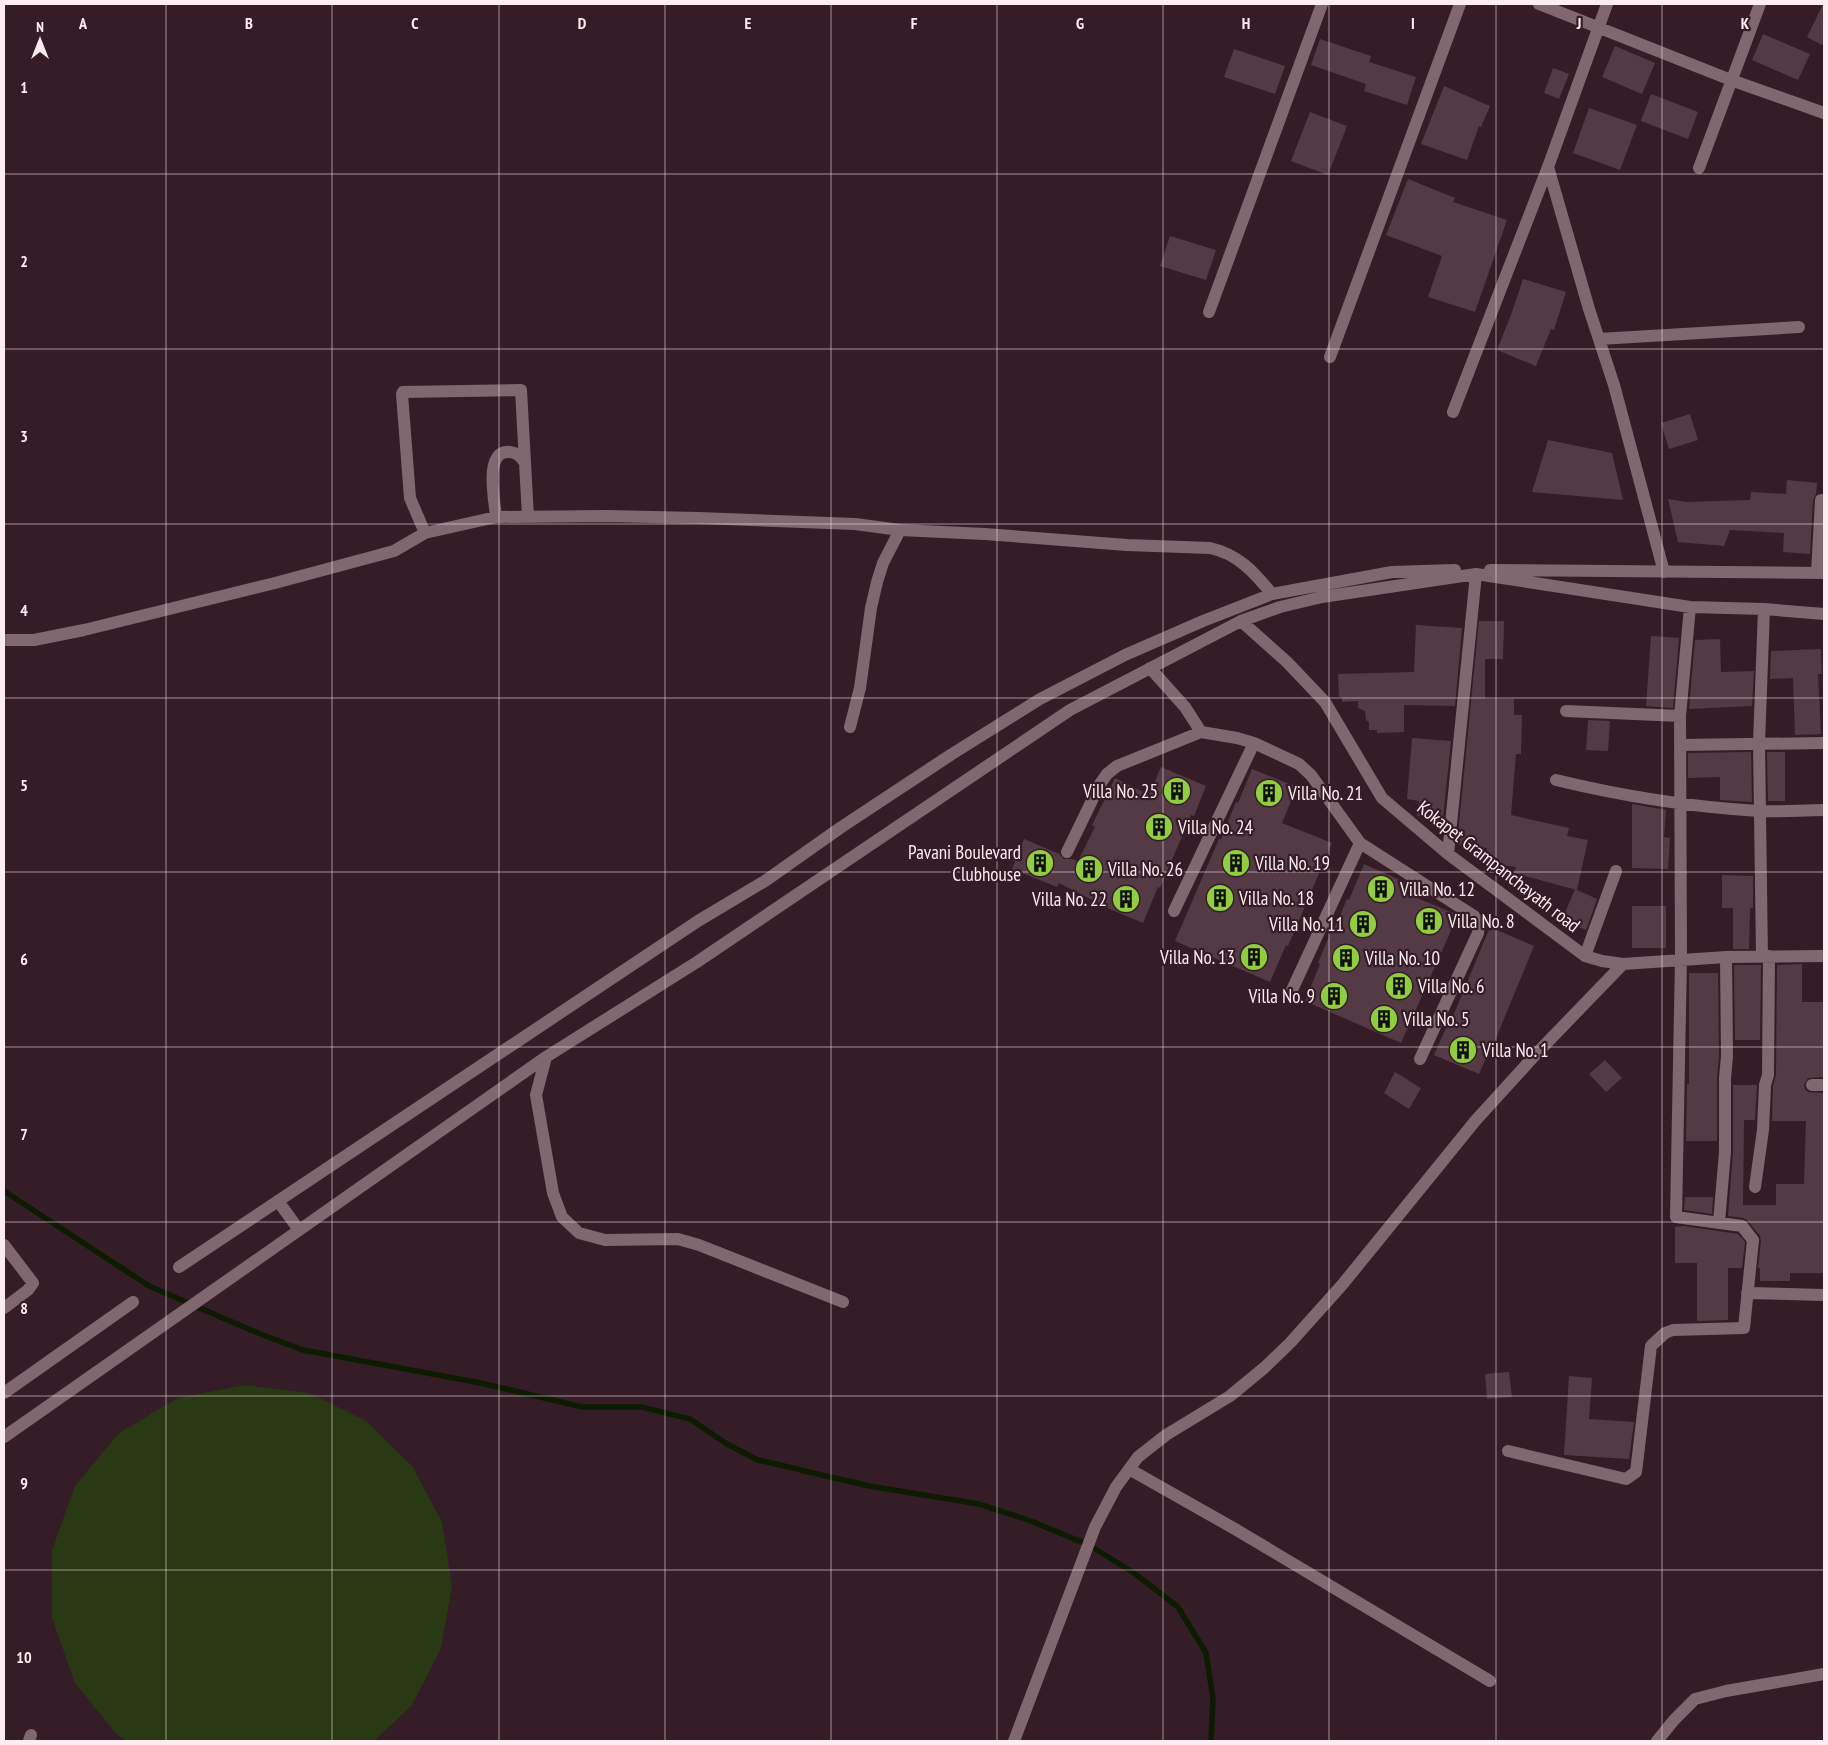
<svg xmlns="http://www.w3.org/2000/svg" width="1828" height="1745" viewBox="0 0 1828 1745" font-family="'PT Sans Narrow',sans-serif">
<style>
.green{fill:#283914}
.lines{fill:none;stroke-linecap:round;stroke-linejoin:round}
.stream{stroke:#0d1c00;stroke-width:5.5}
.building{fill:#543a44}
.minor{stroke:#806770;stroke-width:12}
.grid{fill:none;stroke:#fdecf2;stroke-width:1;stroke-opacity:0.55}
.labels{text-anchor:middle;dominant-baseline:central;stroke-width:4.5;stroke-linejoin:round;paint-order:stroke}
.poi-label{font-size:19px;fill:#fdecf2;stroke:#351d27;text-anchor:start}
.street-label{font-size:19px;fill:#fdecf2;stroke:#351d27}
.grid-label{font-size:16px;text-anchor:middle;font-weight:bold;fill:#fdecf2;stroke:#351d27;stroke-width:4.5;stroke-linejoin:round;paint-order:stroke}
</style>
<rect width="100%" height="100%" fill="#351d27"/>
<path class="green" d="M245,1385L309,1393L366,1421L412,1466L442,1522L452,1586L441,1648L412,1705L374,1741H127L118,1736L75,1683L52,1618V1550L75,1486L119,1433L178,1398Z"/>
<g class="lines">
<path class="stream" d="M4,1191L149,1286L258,1333L303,1350L481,1383L582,1407H642L690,1419L727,1444L758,1460L869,1486L979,1504L1028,1520L1089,1545L1134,1573L1178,1607L1206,1653L1213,1698L1211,1741"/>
</g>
<path class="building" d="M1823,4H1824V46L1807,37Z
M1763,34L1810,54L1798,80L1752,60Z
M1320,39L1371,56L1369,62L1416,77L1407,105L1364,91L1366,84L1311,65Z
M1615,46L1655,63L1642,94L1602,77Z
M1234,49L1285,66L1275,94L1224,77Z
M1553,68L1569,74L1559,99L1544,93Z
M1444,86L1490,106L1481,127L1479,126L1467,160L1421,144Z
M1651,94L1698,112L1688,139L1641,121Z
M1589,108L1637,125L1620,170L1573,153Z
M1310,112L1347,126L1328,175L1291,161Z
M1408,179L1455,198L1453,202L1507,220L1475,312L1428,297L1442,256L1386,235Z
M1170,236L1216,250L1206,280L1160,266Z
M1523,279L1566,292L1554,330L1551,329L1536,366L1497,350L1512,312Z
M1690,414L1698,440L1669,449L1661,423Z
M1548,440L1612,453L1623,500L1532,492Z
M1787,480L1817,483L1816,494L1813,500L1810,554L1783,552L1784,533L1730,530L1724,546L1678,542L1668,499L1686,502L1750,500L1751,492L1786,494Z
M1479,621H1504L1503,659H1485V699H1514V715H1522L1521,754H1516L1511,815L1569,828L1567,836L1588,840L1577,890L1514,873L1516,867L1486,863L1487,848L1457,844Z
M1416,625L1462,628L1455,706L1404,705V732L1377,733V730H1369V722L1366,720L1365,711L1358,708V701L1342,702V697H1339L1338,674L1414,672Z
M1651,636L1679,638L1673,708L1646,706Z
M1720,639L1721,672L1754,671L1752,706L1689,709L1695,640Z
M1821,649L1822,674H1818L1821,734L1795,735L1793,678L1770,679L1771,651Z
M1588,720L1610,721L1608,751L1586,750Z
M1412,738L1451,741L1443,818L1417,816L1419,801L1407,799Z
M1751,752L1752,802L1720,800V777L1688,778V753Z
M1767,752H1785V801H1768Z
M1161,767L1206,786L1194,816L1191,815L1160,888L1158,887L1143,923L1098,904V903L1059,883L1057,887L1012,869L1024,839L1059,854L1064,859H1071L1078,861L1095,827L1092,825L1115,778L1149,795Z
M1252,769L1297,787L1282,823L1332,843L1288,946L1286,945L1270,982L1175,941L1219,839H1221L1236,802L1238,803Z
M1632,804L1666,810L1664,837L1670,838L1668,869L1632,868Z
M1364,864L1409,884L1405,893L1458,915L1401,1043L1305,1001L1320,964L1318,963L1330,934H1332L1347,899L1349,900Z
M1722,875L1753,876V908H1750L1749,949H1733V908H1722Z
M1575,889L1597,899L1586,930L1562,920Z
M1632,906H1666V948H1632Z
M1490,927L1534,946L1494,1043L1493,1042L1479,1074L1434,1055L1447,1026H1449Z
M1802,964V1002H1824V1077L1808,1078L1804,1085L1805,1089L1808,1092L1824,1093V1273H1790V1281H1760V1268H1758L1761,1241L1760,1236L1748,1221L1743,1218L1728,1216L1733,1153V1085H1757L1755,1120H1744L1743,1205H1776V1184H1804L1806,1121H1772L1773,1086L1776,1075L1777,965Z
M1734,965H1761L1760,1040H1735Z
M1689,973H1718L1719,1056L1717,1078V1141H1686L1687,1084H1689Z
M1605,1060L1622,1078L1606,1092L1589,1074Z
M1395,1072L1421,1088L1409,1109L1384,1093Z
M1685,1197H1713L1712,1214L1684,1210Z
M1684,1226L1738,1234L1745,1242L1742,1268H1728V1320L1697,1321V1263H1675V1227Z
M1509,1372L1512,1397L1487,1399L1485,1374Z
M1569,1376L1592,1378L1589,1419L1634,1422L1629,1459L1564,1455Z"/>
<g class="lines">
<path class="minor" d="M1539,4L1731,80L1824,113
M1548,167L1589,309L1614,385L1664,572
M1699,168L1760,4
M1209,312L1322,4
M1599,339L1799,327
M1330,357L1460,4
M1453,412L1548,167L1607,4
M496,517C495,502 483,449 510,452C518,453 521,457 525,463
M425,533L410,498L402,394L403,392L521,390L528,517
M1490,570L1824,573
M1817,573L1821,500
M1241,621L1287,662L1325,702L1382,798L1448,854L1585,956L1602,961L1623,964L1726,957L1824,956
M4,640H34L84,630L275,583L394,551L425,533L496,517L606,516L699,518L855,524L900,530L985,534L1127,545L1210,548C1238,554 1254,572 1272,594L1392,572L1455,570
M1150,668L1185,707L1201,732
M1680,716L1690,607
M850,727L860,688L871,608L877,582L883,563L900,530
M1680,745L1824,743
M1556,780C1622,796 1691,807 1759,811C1781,812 1803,810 1824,810
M1067,852L1100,784L1107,774L1117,766L1201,732L1237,738L1254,743L1299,764L1311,775L1360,843L1474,916L1479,924L1478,933L1420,1059
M1448,854L1476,574
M1174,911L1254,743
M1585,956L1616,871
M1762,956L1759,743L1764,609
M1292,990L1360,843
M546,1057L536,1095L553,1193L562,1217L579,1233L605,1240L678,1239L699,1245L843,1302
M1812,1085H1824
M1755,1187L1763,1130L1765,1085L1768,1075L1769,956
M278,1201L299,1230
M1719,1222L1725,1152V1078L1727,1056L1726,957
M4,1245L33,1283L28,1290L4,1308
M179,1267L698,921L765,881L840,828L952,754L1040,699L1125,655L1203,621L1272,594
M1747,1293L1824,1295
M4,1393L133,1302
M4,1437L546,1057L697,962L1070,710L1241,621L1280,607L1322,597L1476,574L1690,607L1764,609L1824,614
M1508,1451L1626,1479L1636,1472L1651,1346L1665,1333L1673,1330L1744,1328L1753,1240L1742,1226L1676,1217L1681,959L1680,716L1566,711
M1129,1469L1235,1529L1490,1681
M29,1741L31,1735
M1014,1741L1095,1527L1116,1487L1138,1457L1166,1435L1230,1396L1264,1368L1290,1343L1342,1285L1476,1120L1537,1053L1623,964
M1657,1741L1674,1720L1695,1699L1726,1691L1824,1674"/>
</g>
<path class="grid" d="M166,4V1741M332,4V1741M499,4V1741M665,4V1741M831,4V1741M997,4V1741M1163,4V1741M1329,4V1741M1496,4V1741M1662,4V1741M4,174H1824M4,349H1824M4,524H1824M4,698H1824M4,872H1824M4,1047H1824M4,1222H1824M4,1396H1824M4,1570H1824"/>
<defs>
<symbol id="building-disc" viewBox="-11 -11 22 22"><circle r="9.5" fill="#91cd40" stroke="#351d27"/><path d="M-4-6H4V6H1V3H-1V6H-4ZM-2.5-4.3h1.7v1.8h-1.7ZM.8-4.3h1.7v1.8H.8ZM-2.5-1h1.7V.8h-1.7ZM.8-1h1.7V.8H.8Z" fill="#111"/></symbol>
</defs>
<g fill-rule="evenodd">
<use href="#building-disc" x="1161" y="775" width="32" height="32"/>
<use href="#building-disc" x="1253" y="777" width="32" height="32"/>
<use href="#building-disc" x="1143" y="811" width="32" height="32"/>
<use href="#building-disc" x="1024" y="847" width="32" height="32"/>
<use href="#building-disc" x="1220" y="847" width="32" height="32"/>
<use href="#building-disc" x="1073" y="853" width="32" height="32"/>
<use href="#building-disc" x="1365" y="873" width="32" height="32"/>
<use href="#building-disc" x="1204" y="882" width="32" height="32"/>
<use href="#building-disc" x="1110" y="883" width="32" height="32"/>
<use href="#building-disc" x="1413" y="905" width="32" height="32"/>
<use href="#building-disc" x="1347" y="908" width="32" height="32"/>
<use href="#building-disc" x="1238" y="941" width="32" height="32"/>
<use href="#building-disc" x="1330" y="942" width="32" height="32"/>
<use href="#building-disc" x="1383" y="970" width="32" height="32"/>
<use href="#building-disc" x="1318" y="980" width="32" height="32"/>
<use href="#building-disc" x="1368" y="1003" width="32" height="32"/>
<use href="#building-disc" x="1447" y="1034" width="32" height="32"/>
</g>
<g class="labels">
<g class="poi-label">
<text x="1158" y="791" text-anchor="end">Villa No. 25</text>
<text x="1288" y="793">Villa No. 21</text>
<text x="1178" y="827">Villa No. 24</text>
<text x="1021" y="852" text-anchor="end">Pavani Boulevard<tspan x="1021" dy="22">Clubhouse</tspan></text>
<text x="1255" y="863">Villa No. 19</text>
<text x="1108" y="869">Villa No. 26</text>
<text x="1400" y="889">Villa No. 12</text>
<text x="1239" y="898">Villa No. 18</text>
<text x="1107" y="899" text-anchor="end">Villa No. 22</text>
<text x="1448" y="921">Villa No. 8</text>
<text x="1344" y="924" text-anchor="end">Villa No. 11</text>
<text x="1235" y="957" text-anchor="end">Villa No. 13</text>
<text x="1365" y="958">Villa No. 10</text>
<text x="1418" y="986">Villa No. 6</text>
<text x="1315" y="996" text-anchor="end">Villa No. 9</text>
<text x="1403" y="1019">Villa No. 5</text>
<text x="1482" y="1050">Villa No. 1</text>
</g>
<g class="street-label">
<text transform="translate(1499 866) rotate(38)">Kokapet Grampanchayath road</text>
</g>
</g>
<g class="grid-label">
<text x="83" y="29">A</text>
<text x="249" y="29">B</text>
<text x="415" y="29">C</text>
<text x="582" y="29">D</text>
<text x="748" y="29">E</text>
<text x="914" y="29">F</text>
<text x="1080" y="29">G</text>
<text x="1246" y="29">H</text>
<text x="1413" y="29">I</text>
<text x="1579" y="29">J</text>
<text x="1745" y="29">K</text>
<text x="24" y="93">1</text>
<text x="24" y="267">2</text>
<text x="24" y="442">3</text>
<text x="24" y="616">4</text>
<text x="24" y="791">5</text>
<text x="24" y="965">6</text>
<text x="24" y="1140">7</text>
<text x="24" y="1314">8</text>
<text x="24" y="1489">9</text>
<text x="24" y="1663">10</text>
</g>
<rect width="1828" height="1745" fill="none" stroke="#fdecf2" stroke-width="10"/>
<g transform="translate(40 40)" stroke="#351d27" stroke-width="4" paint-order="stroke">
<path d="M0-4L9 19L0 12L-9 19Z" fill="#fdecf2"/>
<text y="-8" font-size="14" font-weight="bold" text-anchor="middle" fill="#fdecf2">N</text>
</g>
</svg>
